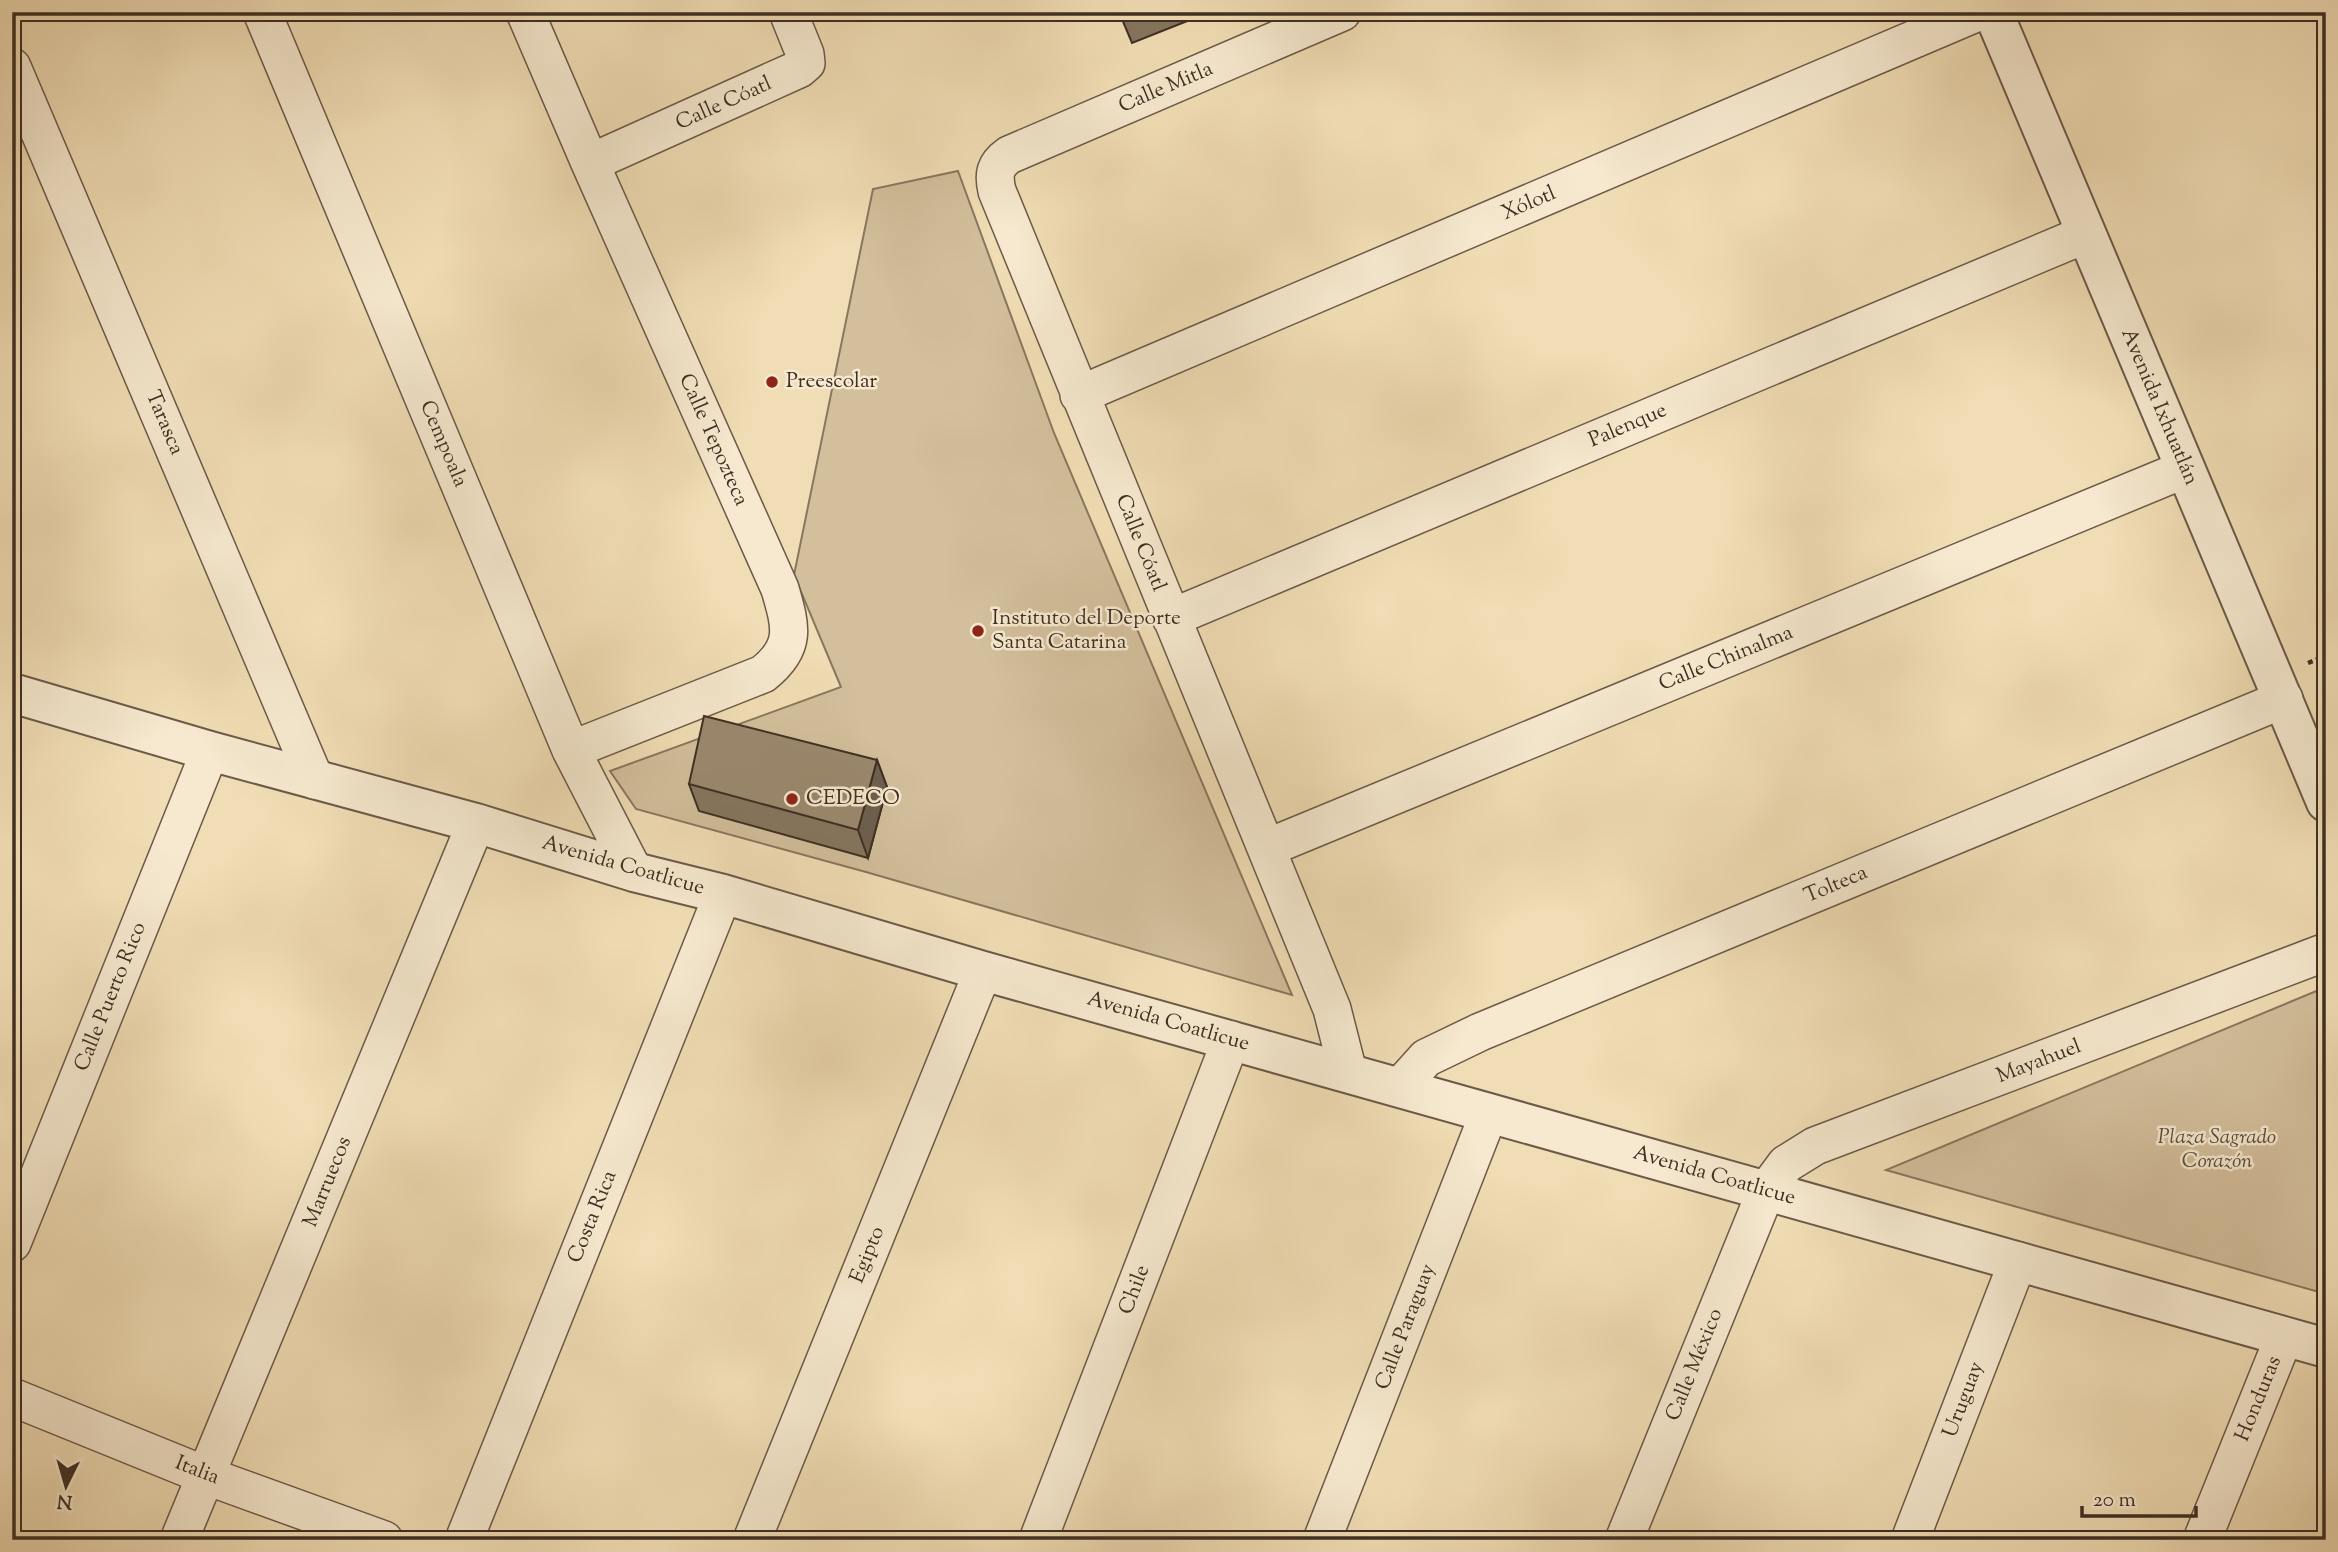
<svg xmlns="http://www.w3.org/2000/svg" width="2338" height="1552" viewBox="0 0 2338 1552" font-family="'Sorts Mill Goudy',serif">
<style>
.green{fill:#d3bf9c;stroke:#887760;stroke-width:2}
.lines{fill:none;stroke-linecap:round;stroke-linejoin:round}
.minor-casing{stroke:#6b5a48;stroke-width:40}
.tertiary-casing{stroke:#6b5a48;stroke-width:42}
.path{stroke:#3e2f24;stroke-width:4.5;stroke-dasharray:5 3.5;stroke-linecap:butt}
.minor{stroke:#f6e9cf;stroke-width:37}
.tertiary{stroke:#f6e9cf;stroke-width:38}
.wall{fill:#85765f;stroke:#3e2f24;stroke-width:2}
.shaded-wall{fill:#6c604e;stroke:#3e2f24;stroke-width:2}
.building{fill:#9b896f;stroke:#3e2f24;stroke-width:2}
.poi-dot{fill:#8f2418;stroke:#f6e9cf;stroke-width:2.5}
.labels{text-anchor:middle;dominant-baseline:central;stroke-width:5;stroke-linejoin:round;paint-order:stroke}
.street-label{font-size:21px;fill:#3e2f24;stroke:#f6e9cf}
.poi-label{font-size:21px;fill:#3e2f24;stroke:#f6e9cf;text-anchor:start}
.park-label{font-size:21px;font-style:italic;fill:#5c4c3c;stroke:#f6e9cf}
</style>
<rect width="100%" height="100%" fill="#f1ddb5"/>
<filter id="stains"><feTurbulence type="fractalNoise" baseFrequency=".00286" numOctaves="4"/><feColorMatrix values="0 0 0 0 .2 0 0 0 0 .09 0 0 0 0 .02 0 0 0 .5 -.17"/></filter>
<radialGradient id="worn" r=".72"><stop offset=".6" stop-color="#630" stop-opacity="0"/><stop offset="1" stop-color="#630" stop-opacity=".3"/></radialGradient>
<path class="green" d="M958,171L1054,433L1292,995L866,872L636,809L610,771L841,687L794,575L873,189Z
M2326,987V1294L1886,1170Z"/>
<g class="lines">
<defs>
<path id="minor" d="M262,12L571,750L634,872
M525,12L590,163L780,589C791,627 797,647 763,674L571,750
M1342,12L1009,155C995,165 993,174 997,191L1332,1009L1348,1072
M12,67L315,780
M590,163L799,69L806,63L805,54L788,12
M1079,395L1978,12
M1171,618L2086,234
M1267,848L2185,469
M1400,1087L1426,1058L1480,1032L2284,699
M12,1243L210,751
M12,1397L207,1476L384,1540
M179,1540L476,823
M464,1540L723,894
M752,1540L983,971
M1038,1540L1231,1040
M1322,1540L1489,1113
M1624,1540L1766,1191L1786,1164L1815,1146L2326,952
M1910,1540L2018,1261
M2202,1540L2284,1337"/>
<path id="tertiary" d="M1993,12L2326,802
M12,693L210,751L476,823L634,872L723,894L983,971L2326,1348"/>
</defs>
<use href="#minor" class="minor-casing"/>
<use href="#tertiary" class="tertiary-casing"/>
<path class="path" d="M2308,663L2326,656"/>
<use href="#minor" class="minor"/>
<use href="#tertiary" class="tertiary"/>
</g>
<path class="wall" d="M1119,12H1210L1132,43Z
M877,760L887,787L868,858L699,811L689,784Z"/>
<path class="shaded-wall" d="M877,760L887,787L868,858L858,830Z"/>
<path class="building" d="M1120,12H1130L1122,15Z
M704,716L877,760L858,830L689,784Z"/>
<g class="poi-dot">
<circle cx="772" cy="382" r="7"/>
<circle cx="978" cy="631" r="7"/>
<circle cx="792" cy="799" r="7"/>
</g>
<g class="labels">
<g class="street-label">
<text transform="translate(1166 88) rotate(-23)">Calle Mitla</text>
<text transform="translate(724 104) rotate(-24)">Calle Cóatl</text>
<text transform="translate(1529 204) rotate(-23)">Xólotl</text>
<text transform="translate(2159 407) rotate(67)">Avenida Ixhuatlán</text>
<text transform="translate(164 423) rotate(67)">Tarasca</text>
<text transform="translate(1628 426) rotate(-23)">Palenque</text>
<text transform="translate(713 440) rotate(66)">Calle Tepozteca</text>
<text transform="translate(443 444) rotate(67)">Cempoala</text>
<text transform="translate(1140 543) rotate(68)">Calle Cóatl</text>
<text transform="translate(1726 659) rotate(-22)">Calle Chinalma</text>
<text transform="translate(623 866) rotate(16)">Avenida Coatlicue</text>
<text transform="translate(1836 885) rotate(-23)">Tolteca</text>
<text transform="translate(111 997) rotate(-68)">Calle Puerto Rico</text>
<text transform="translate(1168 1022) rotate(16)">Avenida Coatlicue</text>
<text transform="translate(2039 1062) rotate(-21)">Mayahuel</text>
<text transform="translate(1714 1176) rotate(16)">Avenida Coatlicue</text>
<text transform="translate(328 1182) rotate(-68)">Marruecos</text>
<text transform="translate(593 1217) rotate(-68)">Costa Rica</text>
<text transform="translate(868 1255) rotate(-68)">Egipto</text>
<text transform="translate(1135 1290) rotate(-69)">Chile</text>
<text transform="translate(1406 1327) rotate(-69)">Calle Paraguay</text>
<text transform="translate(1695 1365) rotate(-68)">Calle México</text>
<text transform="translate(2259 1399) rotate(-68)">Honduras</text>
<text transform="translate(1964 1400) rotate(-69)">Uruguay</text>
<text transform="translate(197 1471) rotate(21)">Italia</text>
</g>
<g class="poi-label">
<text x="786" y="382">Preescolar</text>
<text x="992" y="619">Instituto del Deporte<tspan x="992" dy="24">Santa Catarina</tspan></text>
<text x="806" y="799">CEDECO</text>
</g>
<g class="park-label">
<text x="2217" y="1138">Plaza Sagrado<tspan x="2217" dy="24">Corazón</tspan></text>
</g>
</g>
<rect width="2338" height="1552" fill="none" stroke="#f1ddb5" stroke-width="42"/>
<rect x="14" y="14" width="2310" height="1524" fill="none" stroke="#3e2f24" stroke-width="3.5"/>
<rect x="21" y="21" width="2296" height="1510" fill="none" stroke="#3e2f24" stroke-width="2"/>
<g transform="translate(66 1486) rotate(185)" stroke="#f6e9cf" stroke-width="5" paint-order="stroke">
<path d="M0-5L12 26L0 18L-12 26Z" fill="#3e2f24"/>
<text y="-10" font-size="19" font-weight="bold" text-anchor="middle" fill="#3e2f24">N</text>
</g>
<path d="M2082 1506v10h114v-10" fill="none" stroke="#3e2f24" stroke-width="3.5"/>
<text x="2093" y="1506" font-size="21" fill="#3e2f24" stroke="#f6e9cf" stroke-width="5" paint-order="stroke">20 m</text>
<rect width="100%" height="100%" filter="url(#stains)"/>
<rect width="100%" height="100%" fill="url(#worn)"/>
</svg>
